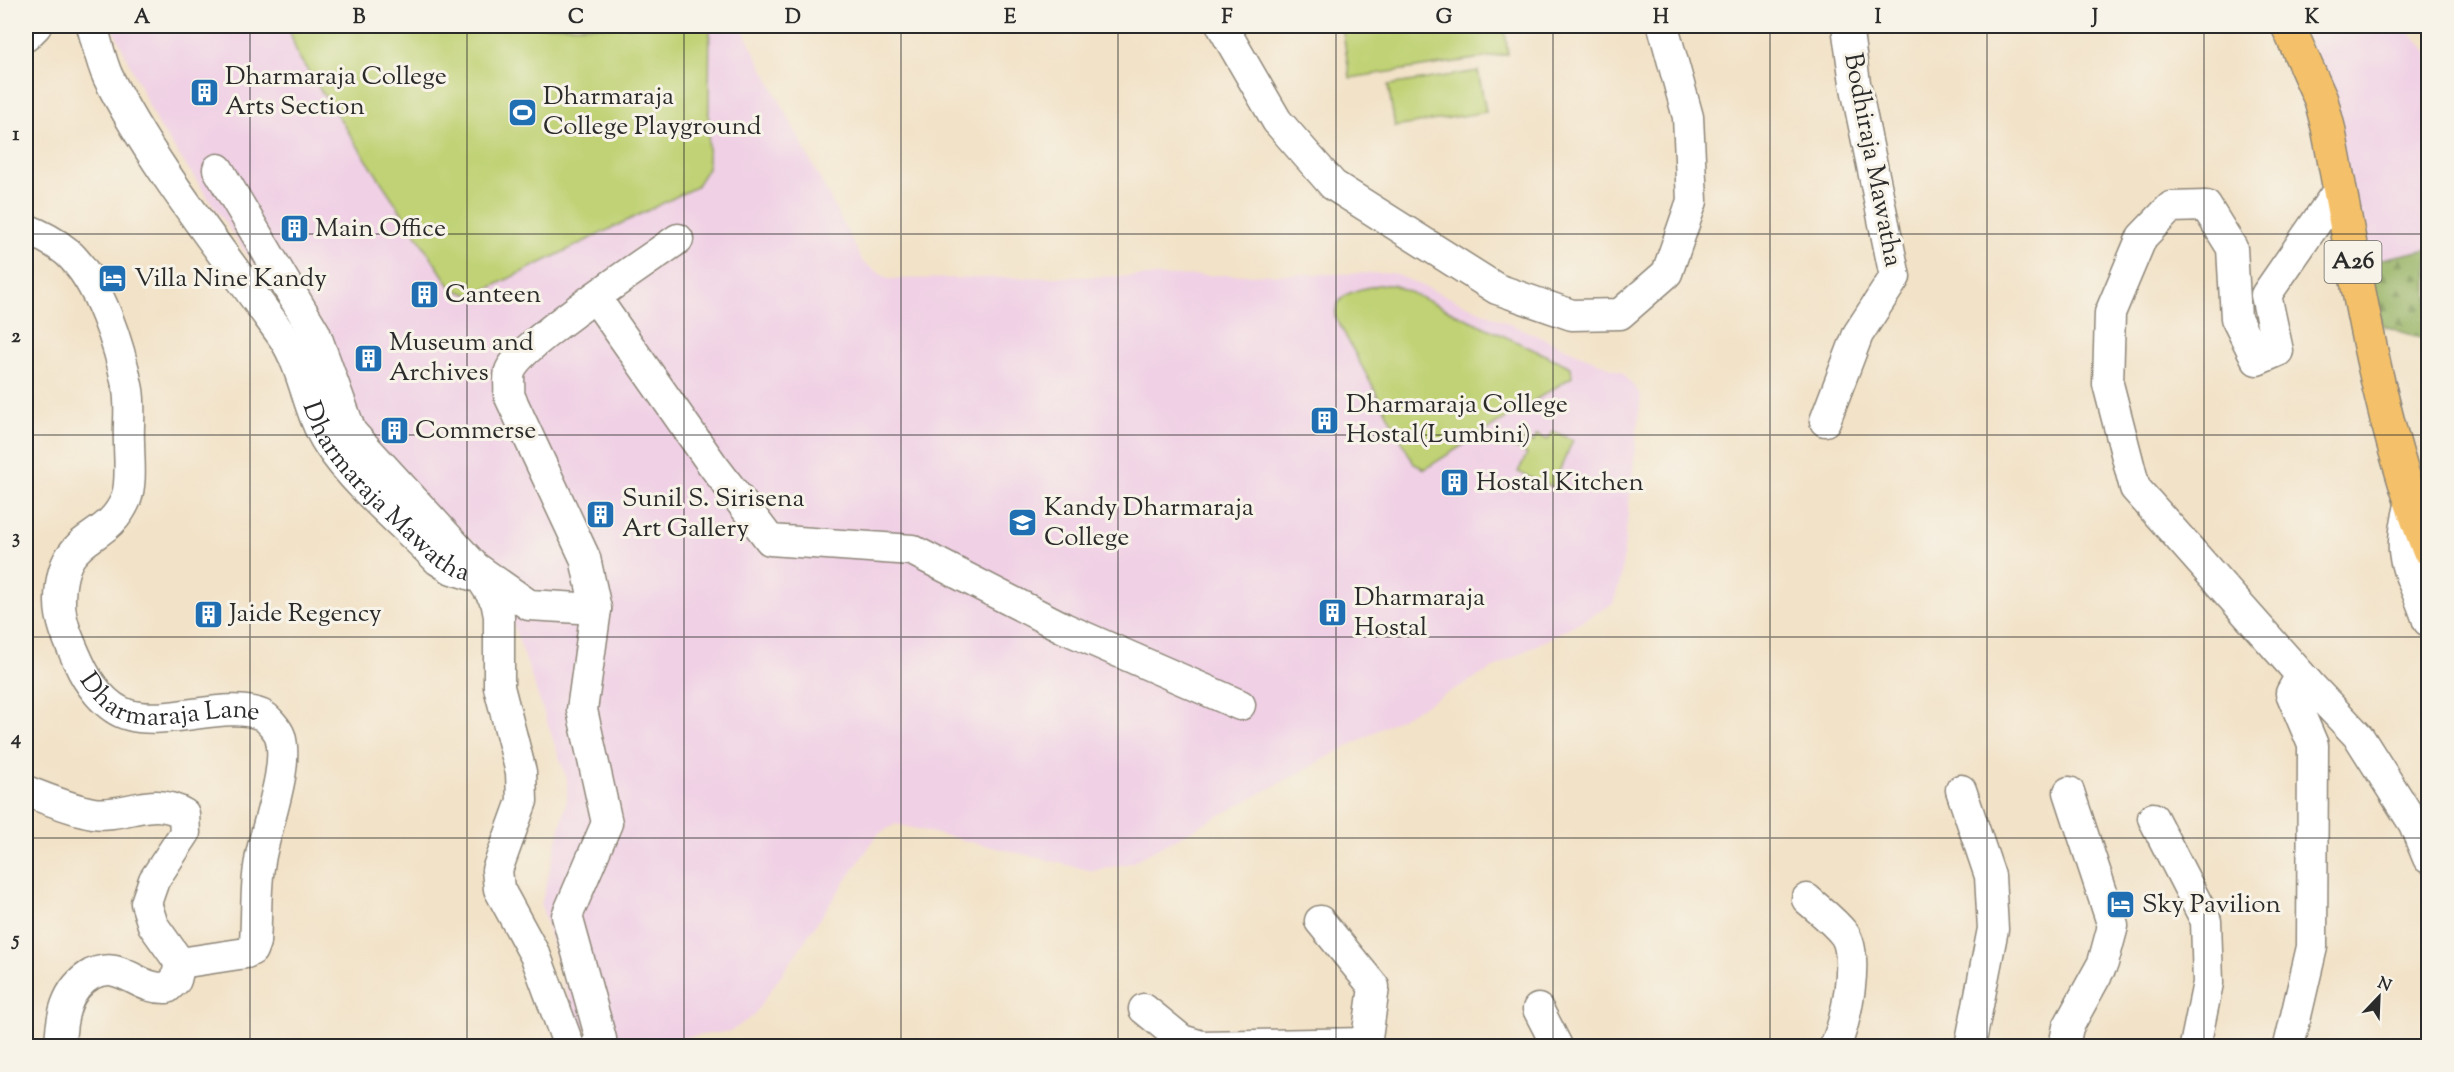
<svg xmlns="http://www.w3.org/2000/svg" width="2454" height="1072" viewBox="0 0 2454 1072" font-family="'Sorts Mill Goudy',serif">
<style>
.built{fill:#f0d0e5;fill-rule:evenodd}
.forest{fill:url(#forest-firs);stroke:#627048;stroke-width:1.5}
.park{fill:#c0d275;stroke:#767e50;stroke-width:1.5}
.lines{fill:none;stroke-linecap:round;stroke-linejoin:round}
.minor-casing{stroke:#8e8679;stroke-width:33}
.highway-casing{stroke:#8e8679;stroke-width:36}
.minor{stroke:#fff;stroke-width:30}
.highway{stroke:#f4c16a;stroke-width:33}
.grid{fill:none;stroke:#2b2b2b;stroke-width:1.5;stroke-opacity:0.55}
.labels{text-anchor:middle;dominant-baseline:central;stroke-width:6;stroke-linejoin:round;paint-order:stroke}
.shield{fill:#f7f3e8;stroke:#686764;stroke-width:1.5}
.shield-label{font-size:24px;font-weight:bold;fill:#2b2b2b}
.poi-label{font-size:26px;fill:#2b2b2b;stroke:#f7f3e8;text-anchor:start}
.street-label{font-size:26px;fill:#2b2b2b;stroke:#f7f3e8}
.neatline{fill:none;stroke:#2b2b2b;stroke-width:2}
.grid-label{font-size:20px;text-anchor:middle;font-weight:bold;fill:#2b2b2b}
</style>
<defs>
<pattern id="forest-firs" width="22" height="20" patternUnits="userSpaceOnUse" patternTransform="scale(1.5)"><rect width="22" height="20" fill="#98b466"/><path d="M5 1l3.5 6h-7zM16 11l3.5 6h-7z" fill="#7c9354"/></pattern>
</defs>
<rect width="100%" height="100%" fill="#f7f3e8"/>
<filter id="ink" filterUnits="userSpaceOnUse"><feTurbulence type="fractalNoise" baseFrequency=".0167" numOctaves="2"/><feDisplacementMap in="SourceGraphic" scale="12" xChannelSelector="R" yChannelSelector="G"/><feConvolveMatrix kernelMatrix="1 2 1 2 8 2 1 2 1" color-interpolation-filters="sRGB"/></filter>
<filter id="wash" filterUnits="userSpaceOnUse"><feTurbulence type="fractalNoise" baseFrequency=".008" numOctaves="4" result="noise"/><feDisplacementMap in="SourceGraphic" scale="24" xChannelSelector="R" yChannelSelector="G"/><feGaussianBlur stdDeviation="1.35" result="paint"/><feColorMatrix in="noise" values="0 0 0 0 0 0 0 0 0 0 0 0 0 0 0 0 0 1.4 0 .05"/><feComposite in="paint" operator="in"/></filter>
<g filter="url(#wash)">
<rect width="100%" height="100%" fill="#f2e2c7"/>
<path class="built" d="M112,26H288L298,56L708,168L710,26H741L863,262L888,279L1393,273L1623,373L1641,396L1621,578L1613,604L1131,863L1093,871L896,824L878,834L753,1016L731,1031L627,1045L613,1043L581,1024L573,1013L541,905L567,800V780L510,615L343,448L291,319L157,123ZM1394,285L1571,367L1572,377Z
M2304,26H2402L2428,52V249L2368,262Z"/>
<path class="forest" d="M2428,249V341L2382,325L2368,262Z"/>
<path class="park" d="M288,26H710L708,168L696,187L473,296L452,289L298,56Z
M1342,26H1504L1508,54L1350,78Z
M1478,71L1486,112L1395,127L1388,85Z
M1378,285H1394L1571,367L1572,377L1425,469L1414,464L1335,316C1337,290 1357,291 1378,285Z
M1552,431L1573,440L1552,487L1518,472L1527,454L1513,447L1519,436L1533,443L1537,435L1548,440Z"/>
</g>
<g filter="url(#ink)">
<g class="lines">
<defs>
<g id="minor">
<path id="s1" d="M92,26C97,42 101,62 108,77C154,169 224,253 283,337C305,370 307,412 329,445C355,485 404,525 438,560L452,569L481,578L496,601L499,616V687L521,772L522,801L497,870L499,889L536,957L569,1046"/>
<path d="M1222,26L1277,121L1333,185L1497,289L1572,315L1620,314L1667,273L1692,201L1688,117L1663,26"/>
<path d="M26,36L36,26"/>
<path d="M218,169L315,333L351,432L475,567L529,605L596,609"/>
<path id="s2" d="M26,229C39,234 56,243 67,252C100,282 120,347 128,390C131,407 128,426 129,442C129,459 132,483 126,499C106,547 60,529 60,602C60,623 70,643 78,661C87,682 106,709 129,715C168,726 228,700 262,715C267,717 278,730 280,736C290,767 265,828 260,861C255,887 257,916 255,942L252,950L246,953L180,963"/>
<path d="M595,297L712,464L770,540L912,550L1064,628L1240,705"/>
<path d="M1825,421L1858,334L1895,277L1855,83L1847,26"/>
<path d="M2411,502C2394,565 2410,565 2428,621"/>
<path d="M2307,682L2135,488L2108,384L2110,313L2142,237L2171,207L2206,206L2232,248L2236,318L2257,360L2278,351L2266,295L2340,188"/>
<path d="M1961,790L1990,876L1993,929L1970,1046"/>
<path d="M26,791C47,799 70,809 93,813C125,818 152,794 184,814L185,833L154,880L146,903L153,925L180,963L176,980L167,988C144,989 135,976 115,971C109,969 98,971 92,974C65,989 61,1018 60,1046"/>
<path d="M2153,818L2206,921L2208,983L2195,1046"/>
<path d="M1807,899C1819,910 1834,921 1844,934C1860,955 1846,1024 1835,1046"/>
<path d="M1320,921L1374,987L1366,1046"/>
<path d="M1144,1009L1182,1040L1202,1046L1366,1043"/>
<path d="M1538,1009L1557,1046"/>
<path d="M596,1046L601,1039L567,916L607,823L582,710L596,609L585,558L509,395C510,388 508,378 510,371C518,346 650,259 678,239"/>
<path d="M2064,1046L2068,1027L2103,963L2113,926L2069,792"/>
<path d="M2289,1046L2312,947L2313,745L2291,693L2296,684L2307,682L2359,737L2414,824L2428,858"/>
</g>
<path id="highway" d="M2288,26L2321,100L2328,127C2356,270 2375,412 2428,548"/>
</defs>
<use href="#minor" class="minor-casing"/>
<use href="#highway" class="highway-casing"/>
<use href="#minor" class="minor"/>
<use href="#highway" class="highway"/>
</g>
</g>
<path class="grid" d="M250,26V1046M467,26V1046M684,26V1046M901,26V1046M1118,26V1046M1336,26V1046M1553,26V1046M1770,26V1046M1987,26V1046M2204,26V1046M26,234H2428M26,435H2428M26,637H2428M26,838H2428"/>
<defs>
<symbol id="building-square" viewBox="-11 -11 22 22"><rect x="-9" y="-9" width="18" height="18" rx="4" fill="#1f6fb2" stroke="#f7f3e8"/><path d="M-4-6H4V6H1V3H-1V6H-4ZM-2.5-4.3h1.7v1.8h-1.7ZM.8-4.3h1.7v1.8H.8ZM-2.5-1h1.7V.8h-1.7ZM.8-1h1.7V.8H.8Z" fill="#fff"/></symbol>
<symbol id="stadium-square" viewBox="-11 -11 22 22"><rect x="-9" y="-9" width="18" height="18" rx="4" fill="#1f6fb2" stroke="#f7f3e8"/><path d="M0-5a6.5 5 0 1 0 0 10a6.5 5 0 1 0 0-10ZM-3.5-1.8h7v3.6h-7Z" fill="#fff"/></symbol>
<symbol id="hotel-square" viewBox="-11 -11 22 22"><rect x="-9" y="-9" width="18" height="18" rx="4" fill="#1f6fb2" stroke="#f7f3e8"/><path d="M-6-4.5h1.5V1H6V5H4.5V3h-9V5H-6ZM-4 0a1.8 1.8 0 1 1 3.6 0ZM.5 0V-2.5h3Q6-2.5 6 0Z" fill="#fff"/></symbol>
<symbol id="school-square" viewBox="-11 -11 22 22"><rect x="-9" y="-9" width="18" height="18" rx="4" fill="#1f6fb2" stroke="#f7f3e8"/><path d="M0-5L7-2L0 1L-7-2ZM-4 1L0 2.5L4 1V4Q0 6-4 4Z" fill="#fff"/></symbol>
</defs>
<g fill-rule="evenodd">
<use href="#building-square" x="188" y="76" width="33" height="33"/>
<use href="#stadium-square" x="506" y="96" width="33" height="33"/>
<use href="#building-square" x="278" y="212" width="33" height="33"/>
<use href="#hotel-square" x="96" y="262" width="33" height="33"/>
<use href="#building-square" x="408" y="278" width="33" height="33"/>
<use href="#building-square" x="352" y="342" width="33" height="33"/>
<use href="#building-square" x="1308" y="404" width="33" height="33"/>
<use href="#building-square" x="378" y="414" width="33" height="33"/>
<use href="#building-square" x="1438" y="466" width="33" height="33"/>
<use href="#building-square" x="584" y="498" width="33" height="33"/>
<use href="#school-square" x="1006" y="506" width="33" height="33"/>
<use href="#building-square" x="1316" y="596" width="33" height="33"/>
<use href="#building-square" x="192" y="598" width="33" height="33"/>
<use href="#hotel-square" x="2104" y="888" width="33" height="33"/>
</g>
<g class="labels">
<rect class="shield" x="2324.5" y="241" width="57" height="42" rx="4.5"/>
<g class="shield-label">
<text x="2353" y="262">A26</text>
</g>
<g class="poi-label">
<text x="225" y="77">Dharmaraja College<tspan x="225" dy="30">Arts Section</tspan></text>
<text x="543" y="97">Dharmaraja<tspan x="543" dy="30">College Playground</tspan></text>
<text x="315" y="229">Main Office</text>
<text x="134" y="279">Villa Nine Kandy</text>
<text x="445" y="295">Canteen</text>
<text x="389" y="343">Museum and<tspan x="389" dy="30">Archives</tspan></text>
<text x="1346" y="405">Dharmaraja College<tspan x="1346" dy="30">Hostal(Lumbini)</tspan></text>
<text x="415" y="431">Commerse</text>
<text x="1476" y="483">Hostal Kitchen</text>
<text x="622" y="499">Sunil S. Sirisena<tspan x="622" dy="30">Art Gallery</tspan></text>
<text x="1044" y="508">Kandy Dharmaraja<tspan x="1044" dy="30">College</tspan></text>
<text x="1354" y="598">Dharmaraja<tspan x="1354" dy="30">Hostal</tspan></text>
<text x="229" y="614">Jaide Regency</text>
<text x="2142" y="905">Sky Pavilion</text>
</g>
<g class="street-label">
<text transform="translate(1872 160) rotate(79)">Bodhiraja Mawatha</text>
<text stroke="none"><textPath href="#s1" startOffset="558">Dharmaraja Mawatha</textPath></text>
<text stroke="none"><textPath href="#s2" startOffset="612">Dharmaraja Lane</textPath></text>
</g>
</g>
<rect width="2454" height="1072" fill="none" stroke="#f7f3e8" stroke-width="66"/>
<g transform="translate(2379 997) rotate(23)" stroke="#f7f3e8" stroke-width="4.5" paint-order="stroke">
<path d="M0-4.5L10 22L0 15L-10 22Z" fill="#2b2b2b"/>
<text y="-9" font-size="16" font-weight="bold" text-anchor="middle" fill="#2b2b2b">N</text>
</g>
<rect x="33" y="33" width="2388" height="1006" class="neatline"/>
<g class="grid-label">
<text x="142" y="23">A</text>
<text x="359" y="23">B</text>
<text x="576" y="23">C</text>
<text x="793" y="23">D</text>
<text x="1010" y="23">E</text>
<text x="1227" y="23">F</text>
<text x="1444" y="23">G</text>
<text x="1661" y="23">H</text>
<text x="1878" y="23">I</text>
<text x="2095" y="23">J</text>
<text x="2312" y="23">K</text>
<text x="16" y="140">1</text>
<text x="16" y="342">2</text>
<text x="16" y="543">3</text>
<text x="16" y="744">4</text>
<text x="16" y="945">5</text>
</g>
</svg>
